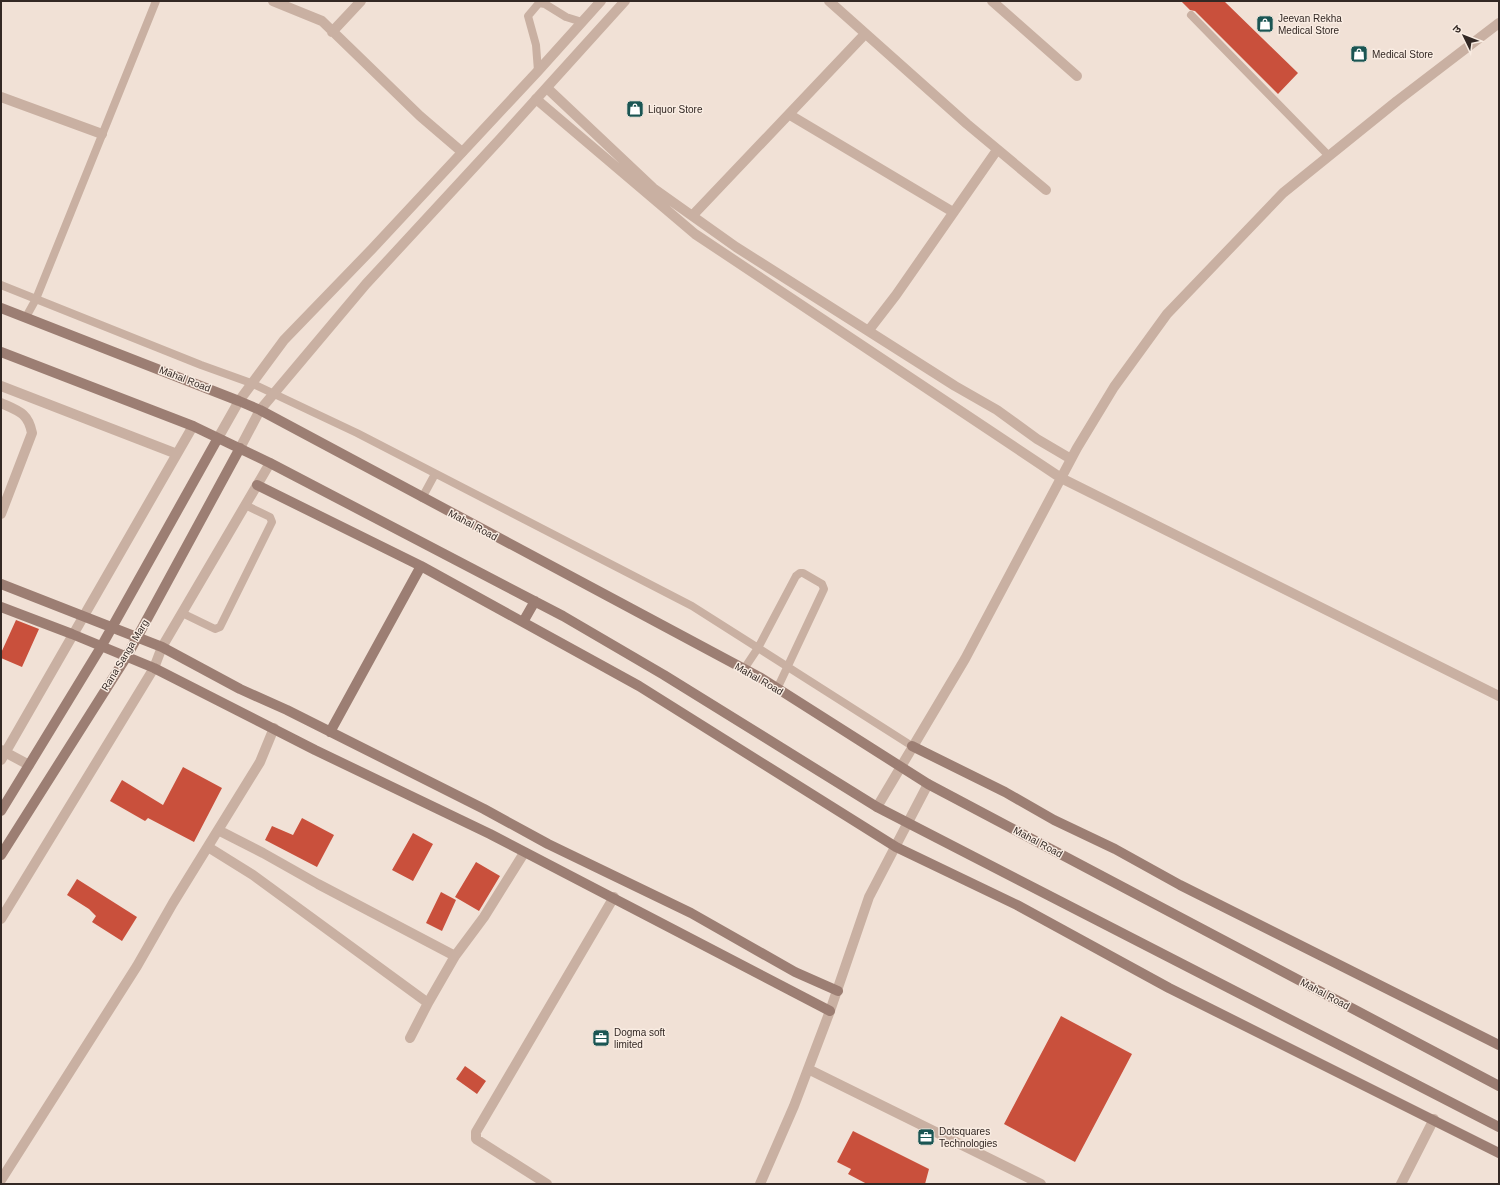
<svg xmlns="http://www.w3.org/2000/svg" width="1500" height="1185" viewBox="0 0 1500 1185" font-family="Arial,'Noto Sans Devanagari',sans-serif">
<style>
.building{fill:#c9503c}
.lines{fill:none;stroke-linecap:round;stroke-linejoin:round}
.service{stroke:#c9b0a2;stroke-width:8}
.minor{stroke:#c9b0a2;stroke-width:10}
.tertiary{stroke:#c9b0a2;stroke-width:10}
.secondary{stroke:#9c7e73;stroke-width:10}
.labels{text-anchor:middle;dominant-baseline:central;stroke-width:3;stroke-linejoin:round;paint-order:stroke}
.poi-label{font-size:10px;fill:#332824;stroke:#f9ece2;text-anchor:start}
.street-label{font-size:10px;fill:#332824;stroke:#f9ece2}
</style>
<rect width="100%" height="100%" fill="#f1e1d6"/>
<path class="building" d="M1181,1H1224L1298,73L1278,94L1195,11L1190,10Z
M16,620L39,629L22,667L1,658V653Z
M183,767L222,788L194,842L148,818L145,821L110,801L122,780L163,805Z
M302,818L334,835L317,867L265,840L272,826L293,835Z
M413,833L433,844L413,881L392,870Z
M476,862L500,876L479,911L455,897Z
M77,879L137,917L122,941L92,922L96,916L89,909L67,895Z
M441,892L456,900L442,931L426,923Z
M1061,1016L1132,1054L1075,1162L1004,1124Z
M465,1066L486,1081L477,1094L456,1079Z
M853,1131L929,1169L925,1184H867L848,1174L851,1169L837,1162Z"/>
<g class="lines">
<path class="service" d="M1191,15L1329,156
M538,71L536,45L528,16L539,3L545,4L566,17L582,22
M1,285L201,365L251,383L357,433L692,606L912,746
M26,317L36,299L156,1
M422,498L435,474
M182,613L215,629L220,627L272,522L270,517L245,505
M744,669L758,648L796,576L800,573H803L822,584L824,589L777,689"/>
<path class="minor" d="M273,1L322,21L420,116L462,152
M829,1L967,124L1046,190
M992,1L1077,76
M332,32L361,1
M547,88L653,188L736,247L955,386L997,410L1037,439L1071,459
M1,97L102,134
M536,99L695,234L1061,478L1499,696
M790,115L953,212
M693,215L865,34
M869,330L896,295L997,150
M1,386L177,454
M1,403C19,411 28,413 32,433L1,514
M1,750L29,765
M1,760L193,426
M877,807L965,659L1077,448L1114,387L1167,314L1283,193L1397,101L1499,23
M218,830L263,853L318,884L455,956L484,917L524,853
M208,847L253,875L428,1003L455,956
M1,919L154,668L162,647L270,463
M410,1038L428,1003
M808,1069L1041,1184
M1,1180L137,966L173,903L260,762L274,728
M547,1184L476,1139V1132L614,897
M760,1184L794,1106L830,1011L869,897L928,784
M1401,1184L1434,1119"/>
<path class="tertiary" d="M218,438L239,401L284,340L372,249L538,71L601,1
M240,448L260,410L366,284L501,138L625,1"/>
<path class="secondary" d="M1,308L239,401L260,410L761,678L928,784L1499,1086
M1,352L193,426L270,463L563,616L664,675L877,807L1499,1127
M257,485L421,566
M1,584L162,647L240,689L287,710L484,809L548,844L691,913L795,972L838,991
M1,607L72,634L154,668L315,750L490,834L830,1011
M523,622L535,601
M330,732L421,566L639,686L896,847L1017,905L1169,988L1499,1153
M912,746L1005,792L1054,820L1115,849L1180,885L1499,1045
M1,811L101,647L218,438
M1,855L127,656L240,448"/>
</g>
<defs>
<symbol id="shop-square" viewBox="-11 -11 22 22"><rect x="-9" y="-9" width="18" height="18" rx="4" fill="#1a5553" stroke="#f9ece2"/><path d="M-5-2.5h2.3a2.7 3.5 0 0 1 5.4 0H5L5.5 6h-11ZM-1.5-2.5h3a1.5 2.3 0 0 0-3 0Z" fill="#fff"/></symbol>
<symbol id="office-square" viewBox="-11 -11 22 22"><rect x="-9" y="-9" width="18" height="18" rx="4" fill="#1a5553" stroke="#f9ece2"/><path d="M-6-3h4V-5.5h4V-3h4V5H-6ZM-1-4.5V-3h2v-1.5ZM-6 0V1H6V0Z" fill="#fff"/></symbol>
</defs>
<g fill-rule="evenodd">
<use href="#shop-square" x="1255" y="14" width="20" height="20"/>
<use href="#shop-square" x="1349" y="44" width="20" height="20"/>
<use href="#shop-square" x="625" y="99" width="20" height="20"/>
<use href="#office-square" x="591" y="1028" width="20" height="20"/>
<use href="#office-square" x="916" y="1127" width="20" height="20"/>
</g>
<g class="labels">
<g class="poi-label">
<text x="1278" y="18">Jeevan Rekha<tspan x="1278" dy="12">Medical Store</tspan></text>
<text x="1372" y="54">Medical Store</text>
<text x="648" y="109">Liquor Store</text>
<text x="614" y="1032">Dogma soft<tspan x="614" dy="12">limited</tspan></text>
<text x="939" y="1131">Dotsquares<tspan x="939" dy="12">Technologies</tspan></text>
</g>
<g class="street-label">
<text transform="translate(185 379) rotate(21)">Mahal Road</text>
<text transform="translate(473 525) rotate(28)">Mahal Road</text>
<text transform="translate(125 655) rotate(-59)">Rana Sanga Marg</text>
<text transform="translate(759 679) rotate(30)">Mahal Road</text>
<text transform="translate(1038 842) rotate(28)">Mahal Road</text>
<text transform="translate(1325 994) rotate(28)">Mahal Road</text>
</g>
</g>
<rect width="1500" height="1185" fill="none" stroke="#332824" stroke-width="4"/>
<g transform="translate(1464 36) rotate(313)" stroke="#f9ece2" stroke-width="3" paint-order="stroke">
<path d="M0-3L7 15L0 10L-7 15Z" fill="#332824"/>
<text y="-6" font-size="11" font-weight="bold" text-anchor="middle" fill="#332824">उ</text>
</g>
</svg>
